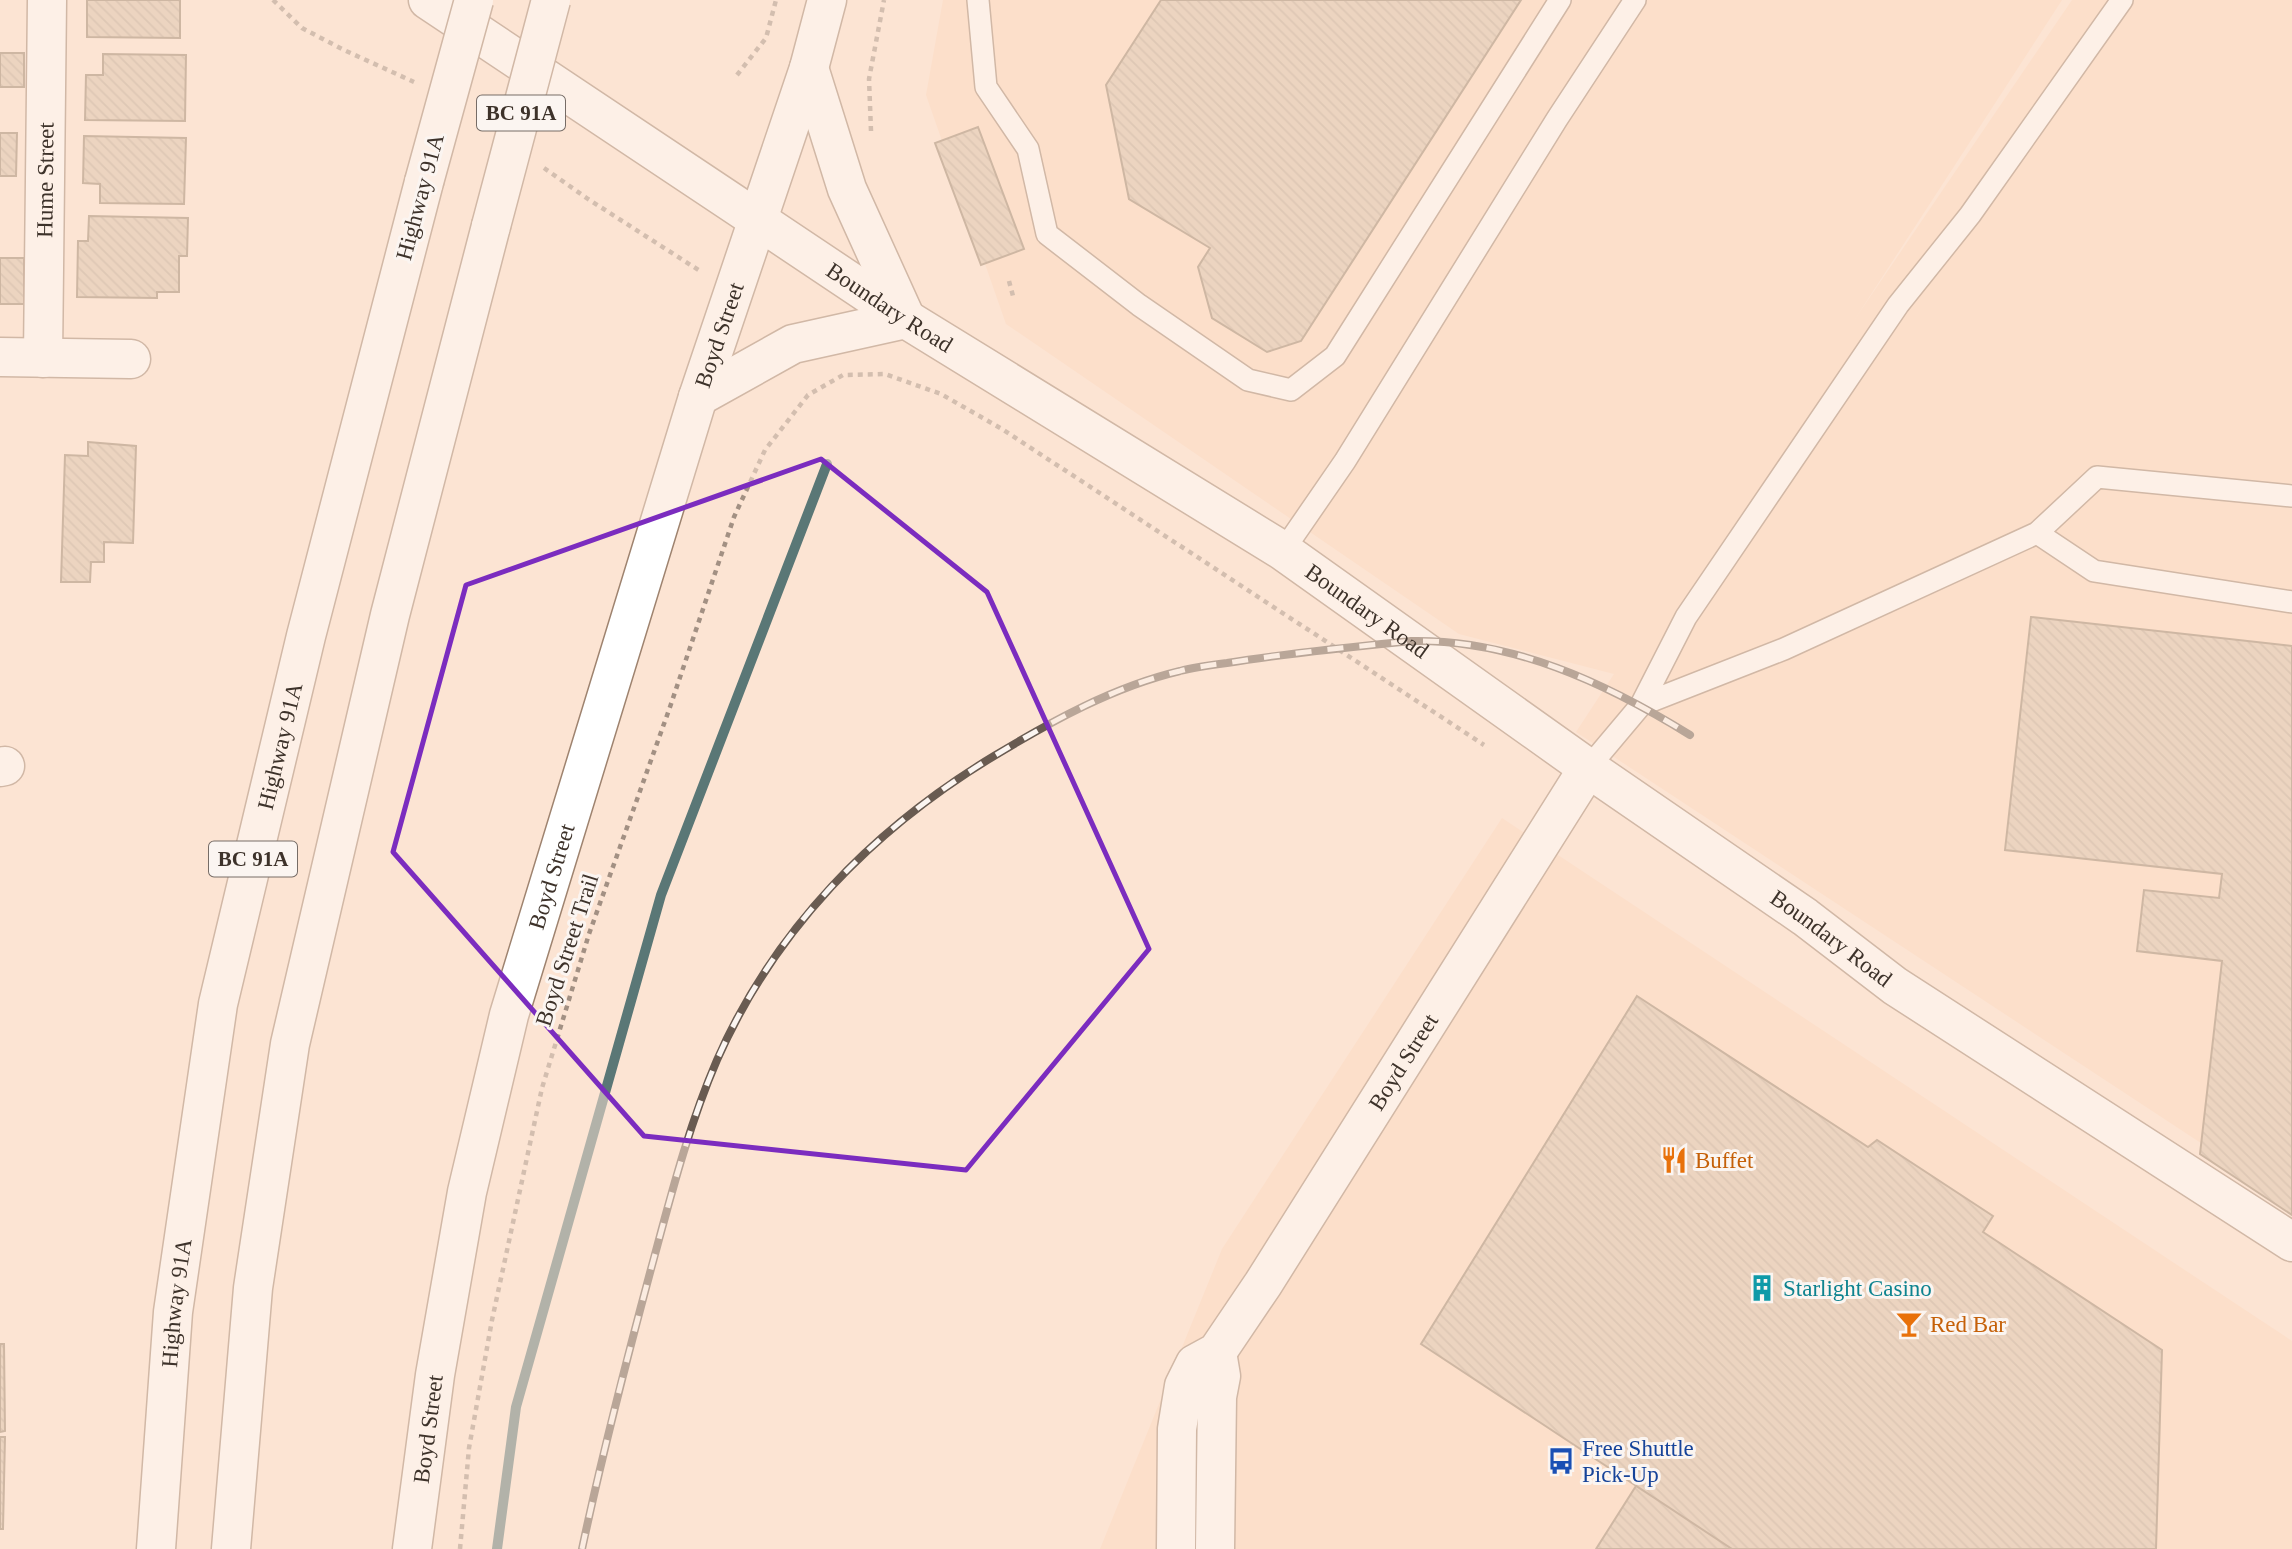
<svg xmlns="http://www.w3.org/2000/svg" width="2292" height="1549" viewBox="0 0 2292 1549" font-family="Georgia,serif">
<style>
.built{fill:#fdd9be}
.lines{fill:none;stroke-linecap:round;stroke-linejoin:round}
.stream{stroke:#5a7776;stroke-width:10}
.building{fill:url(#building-back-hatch);stroke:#988169;stroke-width:2}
.service-casing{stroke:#9e836f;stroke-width:24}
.minor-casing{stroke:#9e836f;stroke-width:41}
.tertiary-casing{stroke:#9e836f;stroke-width:41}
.secondary-casing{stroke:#9e836f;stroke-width:41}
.motorway-casing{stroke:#9e836f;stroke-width:41}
.path{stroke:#a29083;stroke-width:4.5;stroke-dasharray:5 5;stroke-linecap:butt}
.service{stroke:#fff;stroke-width:21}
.minor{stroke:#fff;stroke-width:38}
.tertiary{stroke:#fff;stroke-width:38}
.secondary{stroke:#fff;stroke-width:38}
.motorway{stroke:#fff;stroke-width:38}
.rail-casing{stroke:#695b51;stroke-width:8}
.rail{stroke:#fbf5f1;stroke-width:5;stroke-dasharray:16;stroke-linecap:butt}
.motorway-bridge-casing{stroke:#9e836f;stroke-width:41;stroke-linecap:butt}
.motorway-bridge{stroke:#fff;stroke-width:38}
.marked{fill:none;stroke:#7b2cbf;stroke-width:5;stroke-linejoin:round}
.labels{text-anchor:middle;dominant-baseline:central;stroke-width:6;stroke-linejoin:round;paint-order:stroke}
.shield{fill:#fbf5f1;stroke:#766c66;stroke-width:2}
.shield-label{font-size:21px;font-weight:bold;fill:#3d322a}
.street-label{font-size:23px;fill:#3d322a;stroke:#fbf5f1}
.food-label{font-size:23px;fill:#c56008;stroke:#fbf5f1;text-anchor:start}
.culture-label{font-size:23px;fill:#0d838f;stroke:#fbf5f1;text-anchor:start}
.transit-label{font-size:23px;fill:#164399;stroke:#fbf5f1;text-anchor:start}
</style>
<defs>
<pattern id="building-back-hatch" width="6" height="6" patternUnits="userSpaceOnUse" patternTransform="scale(1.75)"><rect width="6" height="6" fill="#d9c1a8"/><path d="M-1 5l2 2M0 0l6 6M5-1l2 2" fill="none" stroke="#bba691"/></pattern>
</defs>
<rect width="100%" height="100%" fill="#fce4d3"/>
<path class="built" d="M943,0H2062L1855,319L2072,0H2292V1203L1576,732L1614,674L1459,634L1006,324L926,95Z
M1502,818L2292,1341V1549H1100L1222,1249Z"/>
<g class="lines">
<path class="stream" d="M497,1549L516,1407L661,895L827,464"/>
</g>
<path class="building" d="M87,0H180V38L87,37Z
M1161,0H1521L1301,341L1267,352L1212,318L1198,267L1210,248L1129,199L1106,85Z
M0,53H24V87H0Z
M103,54L186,55L185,121L85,120L86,75H103Z
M978,127L1024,249L981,265L935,143Z
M0,133H17L16,176H0Z
M84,136L186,138L184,204L100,203V184L83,183Z
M89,216L188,218L187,256H179V292H157V298L77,297L78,241H88Z
M0,258H24V304H0Z
M88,442L136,446L133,543L104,542V562H91L90,582H61L65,455L88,456Z
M2031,617L2292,646V1215L2200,1154L2222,961L2137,951L2144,890L2219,898L2222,874L2005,850Z
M1637,996L1868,1147L1877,1140L1993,1216L1983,1232L2162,1350L2156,1549H1732L1421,1344Z
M0,1344H4L5,1431L0,1432Z
M0,1437H5L3,1529H0Z
M1636,1486L1656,1499L1732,1549H1596Z"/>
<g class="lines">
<defs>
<path id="service" d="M978,0L986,87L1028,149L1047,234L1139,305L1248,380L1291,390L1335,356L1560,0
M2037,533L2094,571L2292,602
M1283,551L1345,461L1557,119L1635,0
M1641,705L1686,617L1898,305L1970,215L2122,0
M1588,768L1641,705L1784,649L2037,533L2097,477L2292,496"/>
<g id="minor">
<path id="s1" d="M758,220L906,319L1283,551L1588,768L1805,917L1895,986L2292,1242"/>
<path d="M0,357L131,359"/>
<path id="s2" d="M43,358L47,0"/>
<path d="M0,767L5,766"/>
<path id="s3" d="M1176,1549L1177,1429L1184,1386L1195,1364L1217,1352L1263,1284L1588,768"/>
<path d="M1215,1549L1217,1397L1221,1376L1217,1352"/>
</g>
<path id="tertiary" d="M428,0L758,220"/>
<g id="secondary">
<path d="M698,397L793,344L906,319L847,189L809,68"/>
<path id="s4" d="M412,1549L435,1375L467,1192L509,1015L698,397L809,68L827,0"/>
</g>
<g id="motorway">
<path id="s5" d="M156,1549L173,1312L218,1004L306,636L424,182"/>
<path d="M231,1549L253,1288L290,1044L390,615L491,226"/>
</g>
</defs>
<use href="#service" class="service-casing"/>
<use href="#minor" class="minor-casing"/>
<use href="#tertiary" class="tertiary-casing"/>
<use href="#secondary" class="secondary-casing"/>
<use href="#motorway" class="motorway-casing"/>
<path class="path" d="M273,0L302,28L344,50L414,82
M737,75L766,38L776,0
M871,131L869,79L884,0
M544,168L588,199L700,271
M1009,281L1013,296
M460,1549L469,1448L492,1320L542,1088L589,934L670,707L734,517L765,450L808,395L843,375L885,374L941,394L1002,429L1484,745"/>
<use href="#service" class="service"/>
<use href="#minor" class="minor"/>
<use href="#tertiary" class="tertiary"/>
<use href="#secondary" class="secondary"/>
<use href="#motorway" class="motorway"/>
<defs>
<path id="rail" d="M582,1549C602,1455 626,1362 651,1269C670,1199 688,1127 717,1060C774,930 873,829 994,756C1052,721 1113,687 1180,671C1195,667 1211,665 1227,663C1288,653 1350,647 1411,641C1512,639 1606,683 1690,735"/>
</defs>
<use href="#rail" class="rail-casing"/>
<use href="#rail" class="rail"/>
<defs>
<path id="motorway-bridge" d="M424,182L474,0
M491,226L551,0"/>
</defs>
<use href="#motorway-bridge" class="motorway-bridge-casing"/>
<use href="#motorway-bridge" class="motorway-bridge"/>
</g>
<path d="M0 0H2292V1549H0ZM821,459L987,592L1149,949L966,1170L644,1136L393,852L466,585Z" fill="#fce4d3" fill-opacity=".55" fill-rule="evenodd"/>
<path class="marked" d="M821,459L987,592L1149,949L966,1170L644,1136L393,852L466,585Z"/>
<defs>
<symbol id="restaurant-bare" viewBox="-9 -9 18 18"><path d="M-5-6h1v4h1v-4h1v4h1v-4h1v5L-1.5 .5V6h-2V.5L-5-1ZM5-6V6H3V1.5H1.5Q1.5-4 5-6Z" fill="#e8710a" stroke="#fbf5f1" stroke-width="2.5" paint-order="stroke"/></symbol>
<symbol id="building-bare" viewBox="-9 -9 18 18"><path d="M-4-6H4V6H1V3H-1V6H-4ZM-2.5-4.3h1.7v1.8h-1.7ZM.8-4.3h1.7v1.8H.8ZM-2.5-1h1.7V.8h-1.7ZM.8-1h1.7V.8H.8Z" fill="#0f9aa8" stroke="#fbf5f1" stroke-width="2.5" paint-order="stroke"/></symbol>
<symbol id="bar-bare" viewBox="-9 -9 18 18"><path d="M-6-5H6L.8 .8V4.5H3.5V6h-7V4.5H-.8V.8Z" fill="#e8710a" stroke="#fbf5f1" stroke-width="2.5" paint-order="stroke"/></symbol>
<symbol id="bus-bare" viewBox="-9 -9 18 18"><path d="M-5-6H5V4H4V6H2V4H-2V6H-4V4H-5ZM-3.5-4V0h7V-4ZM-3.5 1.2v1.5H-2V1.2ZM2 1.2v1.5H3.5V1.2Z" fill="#1a4fb4" stroke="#fbf5f1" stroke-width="2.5" paint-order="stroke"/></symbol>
</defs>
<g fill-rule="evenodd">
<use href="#restaurant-bare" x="1655" y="1141" width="38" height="38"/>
<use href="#building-bare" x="1743" y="1269" width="38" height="38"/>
<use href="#bar-bare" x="1890" y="1305" width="38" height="38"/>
<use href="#bus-bare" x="1542" y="1442" width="38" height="38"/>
</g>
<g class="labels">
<g class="shield">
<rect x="477" y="95.5" width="88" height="35" rx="5"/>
<rect x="209" y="841.5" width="88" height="35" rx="5"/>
</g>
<g class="shield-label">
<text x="521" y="113">BC 91A</text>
<text x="253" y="859">BC 91A</text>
</g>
<g class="street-label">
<text stroke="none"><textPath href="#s2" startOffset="178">Hume Street</textPath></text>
<text transform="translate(420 197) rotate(-75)">Highway 91A</text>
<text stroke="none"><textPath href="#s1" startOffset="158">Boundary Road</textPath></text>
<text stroke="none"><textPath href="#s4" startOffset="1255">Boyd Street</textPath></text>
<text stroke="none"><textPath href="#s1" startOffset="724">Boundary Road</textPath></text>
<text stroke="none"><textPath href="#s5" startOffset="814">Highway 91A</textPath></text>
<text stroke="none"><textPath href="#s4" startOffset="688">Boyd Street</textPath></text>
<text stroke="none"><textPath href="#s1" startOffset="1292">Boundary Road</textPath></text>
<text transform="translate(567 950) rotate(-72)">Boyd Street Trail</text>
<text stroke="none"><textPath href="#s3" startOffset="558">Boyd Street</textPath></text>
<text stroke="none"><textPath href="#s5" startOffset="247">Highway 91A</textPath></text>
<text stroke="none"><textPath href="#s4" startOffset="121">Boyd Street</textPath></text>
</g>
<g class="food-label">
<text x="1695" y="1160">Buffet</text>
<text x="1930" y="1324">Red Bar</text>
</g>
<g class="culture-label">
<text x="1783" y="1288">Starlight Casino</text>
</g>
<g class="transit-label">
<text x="1582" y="1448">Free Shuttle<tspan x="1582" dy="26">Pick-Up</tspan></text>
</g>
</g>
</svg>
